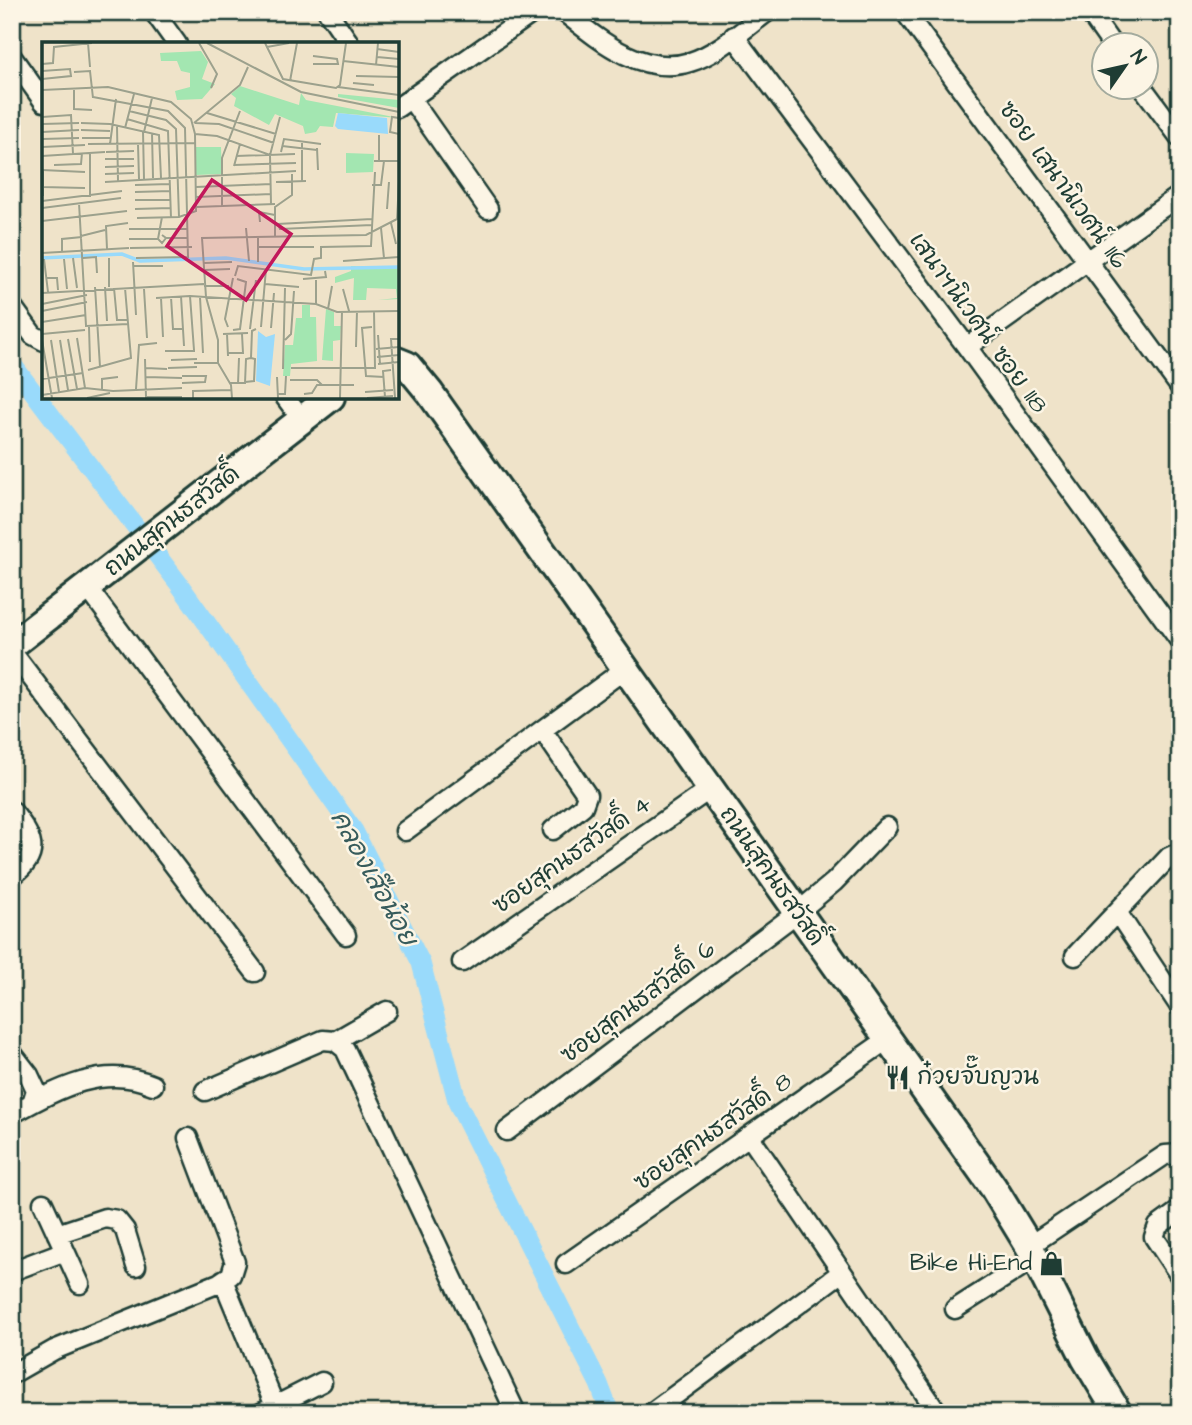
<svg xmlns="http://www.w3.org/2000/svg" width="1192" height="1425" viewBox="0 0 1192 1425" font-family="'Architects Daughter','Playpen Sans Thai',sans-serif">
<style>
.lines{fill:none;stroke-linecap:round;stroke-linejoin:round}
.canal{stroke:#99dafb;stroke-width:19}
.minor-casing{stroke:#1f3d34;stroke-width:23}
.secondary-casing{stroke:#1f3d34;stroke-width:32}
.minor{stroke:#fcf5e5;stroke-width:18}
.secondary{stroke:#fcf5e5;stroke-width:26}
.labels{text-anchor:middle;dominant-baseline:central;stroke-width:5;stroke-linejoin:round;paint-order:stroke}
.street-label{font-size:24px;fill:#1f3d34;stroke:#fcf5e5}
.poi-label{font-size:24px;fill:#1f3d34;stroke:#fcf5e5;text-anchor:start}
.water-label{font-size:26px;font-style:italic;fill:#375c5c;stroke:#fcf5e5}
.inset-river{fill:none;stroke:#99dafb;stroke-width:3.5}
.inset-road{fill:none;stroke:#9ca18d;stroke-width:2}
.view{fill:#c2185b;fill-opacity:0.15;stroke:#c2185b;stroke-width:3.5}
.inset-edge{fill:none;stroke:#1f3d34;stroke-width:3.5}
</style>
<rect width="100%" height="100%" fill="#efe3c9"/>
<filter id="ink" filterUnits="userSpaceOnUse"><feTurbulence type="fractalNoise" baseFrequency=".0143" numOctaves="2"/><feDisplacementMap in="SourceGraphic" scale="14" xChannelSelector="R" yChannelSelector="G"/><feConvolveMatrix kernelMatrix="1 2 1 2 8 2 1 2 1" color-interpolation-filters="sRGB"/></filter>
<g filter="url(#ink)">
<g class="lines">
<path class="canal" d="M12,364L179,584L354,831L421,963L458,1104L599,1384L610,1413"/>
<defs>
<path id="minor" d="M154,12L177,44
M328,12L350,44
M564,12C598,39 642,77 690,62C717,54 744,29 767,12
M905,12L1180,387
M1089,12L1113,46
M734,36L967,347L1180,641
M12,57L44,102
M1143,88L1180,138
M411,99L488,209
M397,108L534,12
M12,306L33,335L44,341
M967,347L1180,195
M285,397L302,420
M87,587L346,935
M12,652L255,972
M543,731L587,795L583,806L553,830
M12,811C32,836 43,854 12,876
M405,831L625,669
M1117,912L1180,1007
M1075,956L1169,857L1180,852
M462,962L710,789
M335,1041L387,1011
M12,1053L29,1075L36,1090L32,1103
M205,1091L323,1040L335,1041L345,1049L516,1413
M12,1114C56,1090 103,1063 153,1085
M507,1131L798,912L834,882L887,827
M750,1137L938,1413
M1180,1210L1158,1226L1154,1237L1180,1276
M57,1234L105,1218L117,1220L125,1230L136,1266
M1029,1246L1165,1155L1180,1154
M65,1251L80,1284
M566,1264L888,1039
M12,1271L65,1251L43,1203
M223,1280L275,1406
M955,1309L1035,1258
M12,1374L54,1350L219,1283L231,1275L235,1262L188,1138
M261,1413L322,1382
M651,1413L842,1272"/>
<path id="secondary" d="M397,361L407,365L430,393L993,1187L1029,1246L1085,1358L1118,1413
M12,645L331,397"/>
</defs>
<use href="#minor" class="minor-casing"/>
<use href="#secondary" class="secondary-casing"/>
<use href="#minor" class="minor"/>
<use href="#secondary" class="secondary"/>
</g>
</g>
<defs>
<symbol id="restaurant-bare" viewBox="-9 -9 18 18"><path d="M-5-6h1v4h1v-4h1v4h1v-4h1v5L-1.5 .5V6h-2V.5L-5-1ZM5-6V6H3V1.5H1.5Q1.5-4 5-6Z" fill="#1f3d34" stroke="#fcf5e5" stroke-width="2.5" paint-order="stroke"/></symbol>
<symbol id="shop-bare" viewBox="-9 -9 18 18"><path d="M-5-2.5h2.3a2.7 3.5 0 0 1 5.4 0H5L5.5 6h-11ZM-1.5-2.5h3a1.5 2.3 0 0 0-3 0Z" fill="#1f3d34" stroke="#fcf5e5" stroke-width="2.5" paint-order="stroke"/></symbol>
</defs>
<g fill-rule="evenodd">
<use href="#restaurant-bare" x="880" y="1060" width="35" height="35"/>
<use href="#shop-bare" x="1034" y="1246" width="35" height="35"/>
</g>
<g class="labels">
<g class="street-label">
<text transform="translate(1063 185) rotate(54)">ซอย เสนานิเวศน์ 116</text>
<text transform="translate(978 323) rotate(54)">เสนาฯนิเวศน์ ซอย 118</text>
<text transform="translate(172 521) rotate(-38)">ถนนสุคนธสวัสดิ์</text>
<text transform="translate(572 855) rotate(-35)">ซอยสุคนธสวัสดิ์ 4</text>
<text transform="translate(772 876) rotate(55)">ถนนสุคนธสวัสดิ์</text>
<text transform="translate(638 1002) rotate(-37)">ซอยสุคนธสวัสดิ์ 6</text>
<text transform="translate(713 1132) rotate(-35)">ซอยสุคนธสวัสดิ์ 8</text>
</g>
<g class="poi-label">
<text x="917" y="1077">ก๋วยจั๊บญวน</text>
<text x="1032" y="1263" text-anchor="end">Bike Hi-End</text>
</g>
<g class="water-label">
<text transform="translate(374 878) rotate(61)">คลองเสือน้อย</text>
</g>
</g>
<g transform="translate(42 42)">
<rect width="357" height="357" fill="#efe3c9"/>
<path d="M159,9L166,20L160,37L173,42L160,57L135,58L133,49L148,45V31L139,29L135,19H119L118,11ZM198,44L257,63L259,51L264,58L357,76L294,71L291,85L278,84L274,90L263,92L261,84L233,72L227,83L192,64L194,56L189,52ZM296,52L357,58V66L296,55ZM153,105H179L180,132L154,133ZM304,111L332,112L331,130L304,131ZM309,224L357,226V257L336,258L355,256L354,247L325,246L324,258H311L312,236L293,241V235L309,229ZM260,263H268V275H274L275,319L249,322L248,334H241L243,303H251L254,276H260ZM284,267L292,270V284H299L298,298L291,299V319L280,318Z" fill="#a3e6b1"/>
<path d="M296,71L345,76L346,92L296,87L293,84ZM216,289L224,295L233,292L228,344L214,339Z" fill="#99dafb"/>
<path class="inset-river" d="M0,216L80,212L98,219L184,216L262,227L357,225"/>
<path class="inset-road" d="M46,1L48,25M157,1L175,32L169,46M165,1L259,50L357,70M223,1L241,37L294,46L298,43L304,1M225,5L247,1M335,7L357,10M335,15L357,17M301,19L357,25M0,22L11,21L12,5L50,1M271,22H296L295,17L271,14M334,23L336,1M0,29L28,27L29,34L0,37M32,30L48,29L51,56M314,34L357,35M248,39L255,1M311,41L332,43M296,45L357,53M32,47V67L50,68M0,48L66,45L129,60L149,77L153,92L154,169L137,175L95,176M51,55L126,69L143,86L146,215L94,216M87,69L124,78L134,87L137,175M165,71L234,92M0,75L29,73L31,112M357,76L350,75L348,90L357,92M85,77L126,89L129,176M39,81L68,82L117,93L119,136M152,81L198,43L206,25M153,81L177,82L232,101M0,82L37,81M75,84L76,139M83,86L92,52M39,88L68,89M101,89L102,137M0,90L37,88M102,90L110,56M110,91L111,136M153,92L175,94L228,113M40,96H68M0,97L37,96M260,99V139M46,102L153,101M68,102L74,57M96,102L97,137M240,104L275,108M0,105L43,103M275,106L276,128M64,110L92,109M239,110L242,97L279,102M48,111V155M0,114L63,110M194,114L253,112M63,117H92M332,119H357M337,119V93M12,123L39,122L40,111M192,123L254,121M192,124L198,102M63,125L92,124M0,128L43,130M63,132L92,131M63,140L254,129M234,140L264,139M93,143L128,142M330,143H339L342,119M0,145L43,146M154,145L229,142M93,150L129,149M1,154V129M154,155L229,152M93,158H129M0,159L80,149M37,161L44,284L86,282M229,162L228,113L238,75M180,164V116L198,69M154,165L233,162M0,166L79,156M93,167L129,166M345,167L347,140M120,175L116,197L120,201L124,196L120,193M355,178L357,139M0,179L85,169M218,180L217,170L233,173M349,181L354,202M235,182L330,177M236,182L238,187L330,183M204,186L207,219M339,186L342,216M87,187H146M39,194L63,188M233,194V165L250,153V132M216,195V220M124,196H146M87,197H116M216,205H272M88,206L150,205M65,207L64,184L86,181M20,210V197L40,195M0,211L87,206M31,216L35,246M41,216L54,215L55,231M67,216V245M2,217L6,250M22,217L25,247M301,219L357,215M91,220L94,273M162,221L190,220M91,224H121M162,228L188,227M193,234L196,224L269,233L272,217L279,216V205L329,204L333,130M4,236H15L16,248M261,237L284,235L283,229M223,242L257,245M162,244H187M53,245L58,325M63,245L65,279M72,246L75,278H86M102,247L105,296M301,247L307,269M0,251L162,242M139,254L142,304M148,254L152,308M129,255L131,287H141M158,255L161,311M114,256L148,254L274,262L295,270L357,269M119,256L121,295M0,262L45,253M274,262V238M286,267L290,244M0,269L45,260M0,280L44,273M47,285L48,320M186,285L183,277L191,236M219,285L224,227M330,285L320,286L324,334L342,335M229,286L232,251M208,287L214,238M191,288L198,287L204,240L195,237M0,292L43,288M181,292L206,291M185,292L186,314M336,293L338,322M35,296L43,346M26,297L35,347M0,298L10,356M9,298L17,350M18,298L26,348M243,298L249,292L252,249M314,305L315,269M334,307L357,305M123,309H153M186,311H201L200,292M335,315L357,313M103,317L104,356M129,318L155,317M152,321H176M336,322L357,320M104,326L125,327M126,326L155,325M249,326H333L332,269M241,327L243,246M46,328L89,316L83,246M104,335L140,336M235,335L236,356M0,337L41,331M248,338H275L280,343M203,340L212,339L213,317L209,316M140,341L163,340L164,334H140M188,341H203L204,317L209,316L210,289L214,287M196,342L197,316M94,347L97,303L115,301M60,348V337L76,335M323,350L351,348M236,352H243L244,334M262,352L270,351L275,343H312M0,353L43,346L71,349L140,346M104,355H140M343,355L341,329L349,328M45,356L68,351M151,356V349L189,348M190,356L189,343L176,321V298L164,255L160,196L324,193L357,176M298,356L300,269M325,356L351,354M353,356L349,297H357"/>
<path class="view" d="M170,138L249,192L204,258L125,204Z"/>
<rect width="357" height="357" class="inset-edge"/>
</g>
<rect width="1192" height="1425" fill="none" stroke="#fcf5e5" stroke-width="42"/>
<rect x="21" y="21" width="1150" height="1383" fill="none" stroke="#1f3d34" stroke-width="2.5" filter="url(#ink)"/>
<g transform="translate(1125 66) rotate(56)"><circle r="33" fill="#fcf5e5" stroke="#a4ab9e" stroke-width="2"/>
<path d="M0-5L12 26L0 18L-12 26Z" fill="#1f3d34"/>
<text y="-10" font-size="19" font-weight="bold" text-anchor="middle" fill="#1f3d34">N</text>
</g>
</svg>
